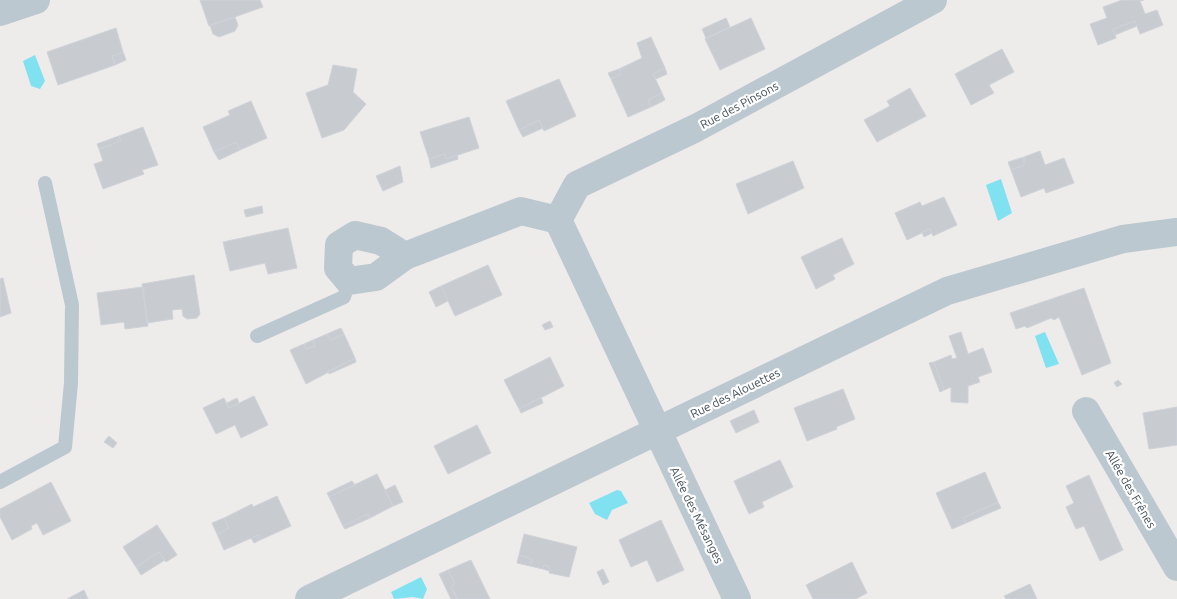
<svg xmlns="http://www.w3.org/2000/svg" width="1177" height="599" viewBox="0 0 1177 599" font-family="Ubuntu,sans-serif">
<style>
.water{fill:#80e2f0}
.building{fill:#c8ccd1;stroke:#cfd2d8}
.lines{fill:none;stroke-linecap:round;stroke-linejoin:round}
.service{stroke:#bbc8cf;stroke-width:14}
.minor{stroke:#bbc8cf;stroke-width:28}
.labels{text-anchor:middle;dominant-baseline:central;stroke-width:4.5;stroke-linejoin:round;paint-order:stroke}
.street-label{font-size:12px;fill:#435159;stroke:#fff}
</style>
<rect width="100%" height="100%" fill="#eeebeb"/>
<path class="water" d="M35,55L45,81L40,89L31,86L23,61Z
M1001,179L1012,213L998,221L986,185Z
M1045,332L1059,364L1046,368L1035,336Z
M617,490L621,491L628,503L612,510L607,520L595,514L589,503Z
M421,577L427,589L423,599L413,597L394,599L391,592Z"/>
<path class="building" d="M200,0H260L263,7L209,26Z
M1122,0H1144L1140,1L1145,14L1157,10L1163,25L1140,34L1135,21L1113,29L1116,38L1098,45L1090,24L1107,18L1103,7Z
M235,17L238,25L235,31L219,37L213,34L210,25Z
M726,18L730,27L706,38L702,29Z
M751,18L765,49L720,70L705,39Z
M1135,21L1137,26L1115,35L1113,29Z
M116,28L123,52L112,56L115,65L58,85L47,52Z
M651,37L665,68L653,74L662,93L648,100L651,107L628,117L611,79L621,74L619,69L642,58L637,43Z
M1002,49L1014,72L989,85L994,93L971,105L955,74Z
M123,52L126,60L115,65L112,56Z
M333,65L357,69L353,92L366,104L344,130L322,138L306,93L328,85Z
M665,68L667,74L656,79L653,74Z
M619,69L621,74L611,79L608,73Z
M559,79L576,116L544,131L539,120L519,130L506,101Z
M910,88L926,116L877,142L864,120L890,106L887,101Z
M662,93L665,100L651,107L648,100Z
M251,101L267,138L240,150L236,142L214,152L203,127L230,115L228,111Z
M469,117L479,148L446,159L445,154L429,159L420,132Z
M539,120L543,128L523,137L519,130Z
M143,127L158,165L142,170L144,174L103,189L94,164L103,161L99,149L121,141L119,136Z
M119,136L121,141L99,149L97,144Z
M236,142L240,150L219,160L214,152Z
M1040,151L1045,165L1064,158L1074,183L1046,193L1044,188L1021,197L1011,170L1024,165V157Z
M445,154L446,159L457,155L458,159L431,168L429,159Z
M1024,157V165L1011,170L1008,162Z
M793,161L804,188L748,214L736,184Z
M400,166L403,182L383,191L376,176Z
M944,197L957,225L933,236L930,229L907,240L895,213L920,202L922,206Z
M262,206L263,213L246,217L244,210Z
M288,228L297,268L268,274L265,263L230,271L223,242Z
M930,229L932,233L924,237L922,232Z
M842,238L854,264L833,275L835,279L816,289L801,257Z
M488,265L502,295L455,316L441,286Z
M194,275L200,314L197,318L187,319L183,316L182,309L172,310L173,319L147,323L142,284Z
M3,278L11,313L0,317V279Z
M441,286L448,301L436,307L429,292Z
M143,287L148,326L125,329L124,322L101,325L97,293Z
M1084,288L1111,363L1082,375L1059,317L1054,320L1051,318L1027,328L1025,326L1016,329L1010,313Z
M550,321L553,327L545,330L542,325Z
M341,328L344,334L331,340L327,334Z
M961,332L968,354L983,348L992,372L978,377L980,382L968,386V403L951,402V387L944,390L934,362L951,355L952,359L957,358L949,336Z
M327,334L331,340L344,334L355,358L306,384L290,350L304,344L306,349L315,346L313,340Z
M313,340L315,346L306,349L304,344Z
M550,357L564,386L519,409L504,380Z
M355,358L356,362L329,374L328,371Z
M934,362L944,390L940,392L929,363Z
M1118,380L1122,384L1117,387L1114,383Z
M843,389L855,419L836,427L837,429L807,441L794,408Z
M254,396L268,425L241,438L235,425L216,434L203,408L224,398L229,408Z
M541,397L543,403L521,413L519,409Z
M237,398L239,403L229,408L227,403Z
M1177,407V445L1149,449L1143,413Z
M754,410L759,422L736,433L730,421Z
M477,425L491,453L448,474L434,446Z
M109,436L117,443L113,448L104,442Z
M780,460L793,487L762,502L764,507L749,514L734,481Z
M985,472L998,502L963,518L966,523L952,529L936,493Z
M377,474L393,506L370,518L368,514L343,526L329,497Z
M1089,475L1123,550L1100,561L1084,526L1076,529L1066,507L1074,503L1066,486Z
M352,481L355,485L329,497L327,493Z
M51,482L71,521L43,535L37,523L31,526L32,529L12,540L0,517V509Z
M395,485L403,502L393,506L385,490Z
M277,496L291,526L260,540L258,535L224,550L217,534L229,528L224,518L252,504L253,507Z
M998,502L1001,508L966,523L963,518Z
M368,514L370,518L345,529L343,526Z
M224,518L229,528L217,534L212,523Z
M661,520L684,570L657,582L647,560L631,567L619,540Z
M157,525L177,555L166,562L159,552L136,567L123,547Z
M524,534L577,547L569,577L549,573L550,567L544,565L543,569L530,566L532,559L519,555Z
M258,535L260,540L254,543L251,538Z
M159,552L165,560L141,575L136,567Z
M519,555L532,559L530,566L517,563Z
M471,560L490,599H457L451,586L455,584L448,570Z
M852,562L867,593L856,599H813L806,585Z
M544,565L550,567L549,571L543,569Z
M603,569L609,582L603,585L597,572Z
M448,570L455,584L451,586L457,599H451L439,574Z
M1030,584L1037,599H1006L1004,596Z
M84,590L88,599H67Z"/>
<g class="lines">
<path class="service" d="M257,336L344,297L349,281
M0,482L65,447L71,383L72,305L45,183"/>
<path class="minor" d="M0,12L36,0
M405,256L376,277L349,281L338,268L339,245L355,235L381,241L405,256L521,211L558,220
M1086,411L1177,567
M309,599L947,291L1123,239L1177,232
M737,599L558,220L577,185L696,128L933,0"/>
</g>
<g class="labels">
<g class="street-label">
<text transform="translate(739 105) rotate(-28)">Rue des Pinsons</text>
<text transform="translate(735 393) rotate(-26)">Rue des Alouettes</text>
<text transform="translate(1131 489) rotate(60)">Allée des Frênes</text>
<text transform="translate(697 515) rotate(64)">Allée des Mésanges</text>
</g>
</g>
</svg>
